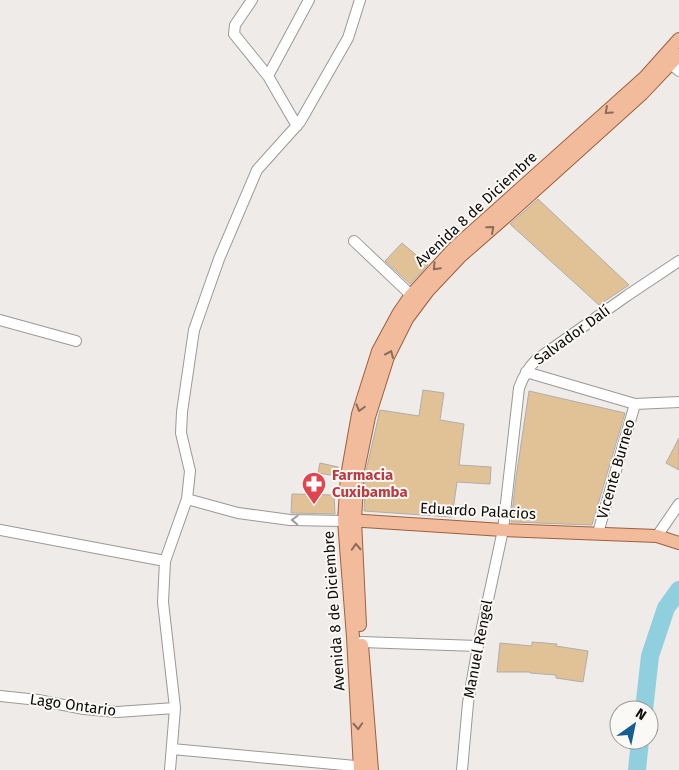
<svg xmlns="http://www.w3.org/2000/svg" width="679" height="770" viewBox="0 0 679 770" font-family="'Fira Sans',sans-serif">
<style>
.lines{fill:none;stroke-linecap:round;stroke-linejoin:round}
.river{stroke:#90cfde;stroke-width:18}
.building{fill:#e1c296;stroke:#afadaa}
.minor-casing{stroke:#9b9996;stroke-width:12}
.major-casing{stroke:#9d603d;stroke-width:14}
.minor{stroke:#fff;stroke-width:10}
.major{stroke:#f2bb9b;stroke-width:12}
.oneway{stroke:#8b6c5a}
.oneway2{stroke:#9e9e9d}
.labels{text-anchor:middle;dominant-baseline:central;stroke-width:4;stroke-linejoin:round;paint-order:stroke}
.street-label{font-size:15px;fill:#0d0c0b;stroke:#fbf9f5}
.health-label{font-size:15px;font-weight:bold;fill:#be3a42;stroke:#fbf9f5;text-anchor:start}
</style>
<rect width="100%" height="100%" fill="#eeebe8"/>
<g class="lines">
<path class="river" d="M644,710L650,656L666,608L679,590
M637,770L640,740"/>
</g>
<path class="building" d="M538,199L629,285L599,305L510,224Z
M402,243L428,265L410,284L385,261Z
M423,390L444,393L440,420L464,424L459,465L491,467L490,484L457,482L452,517L364,511L366,471L380,410L419,416Z
M529,391L625,413L592,525L511,522L516,478Z
M679,438V470L666,463Z
M320,463L338,467L337,476L318,473Z
M292,494L334,495L335,514L291,513Z
M532,642L557,644L556,646L588,651L583,682L556,678V675L530,673V672H497L500,643L532,646Z"/>
<g class="lines">
<defs>
<path id="minor" d="M252,0L235,25L234,34L268,76L297,126
M671,64L679,71
M268,76L309,0
M354,241L411,295
M0,320L76,341
M526,372L635,404L679,402
M187,499L238,513L290,520L344,521
M0,530L165,561
M598,533L635,404
M657,536L679,504
M361,642L478,646
M0,696L38,700L84,709L117,712L175,708
M172,749L366,767
M170,770L175,708L163,602L165,561L187,499L190,471L181,433L182,412L194,330L219,259L257,170L300,122L348,38L360,0
M462,770L468,703L478,646L503,530L519,388C523,377 528,368 536,360L628,295L679,261"/>
<path id="major" d="M348,520L503,530L657,536L679,543
M360,625L355,520L358,470L369,417L388,357L407,319L428,291L461,256L509,214L642,94L679,55
M362,645L372,770
M360,770L353,637L344,521L347,476L358,414L378,351L398,314L411,295L454,248L645,77L679,39"/>
</defs>
<use href="#minor" class="minor-casing"/>
<use href="#major" class="major-casing"/>
<use href="#minor" class="minor"/>
<use href="#major" class="major"/>
</g>
<defs><path id="oneway-chevron" d="M-2-3.5L2.5 0L-2 3.5" fill="none" stroke-width="1.6" stroke-linecap="round" stroke-linejoin="round" transform="scale(1.25)"/></defs>
<g class="oneway">
<use href="#oneway-chevron" transform="translate(608 111) rotate(138)"/>
<use href="#oneway-chevron" transform="translate(491 229) rotate(-41)"/>
<use href="#oneway-chevron" transform="translate(436 267) rotate(133)"/>
<use href="#oneway-chevron" transform="translate(390 354) rotate(-66)"/>
<use href="#oneway-chevron" transform="translate(360 408) rotate(106)"/>
<use href="#oneway-chevron" transform="translate(356 547) rotate(-93)"/>
<use href="#oneway-chevron" transform="translate(358 726) rotate(87)"/>
</g>
<use class="oneway2" href="#oneway-chevron" transform="translate(295 520) rotate(-178)"/>
<defs>
<symbol id="pharmacy-pin" viewBox="-11 -11 22 30"><path d="M0 17L-7.5 6A9.5 9.5 0 1 1 7.5 6Z" fill="#e0444e" stroke="#fbf9f5"/><path d="M-2-6h4v4h4v4h-4v4h-4v-4h-4v-4h4Z" fill="#fff"/></symbol>
</defs>
<g fill-rule="evenodd">
<use href="#pharmacy-pin" x="300" y="470" width="28" height="38"/>
</g>
<g class="labels">
<g class="street-label">
<text transform="translate(476 209) rotate(-43)">Avenida 8 de Diciembre</text>
<text transform="translate(572 335) rotate(-36)">Salvador Dalí</text>
<text transform="translate(616 469) rotate(-74)">Vicente Burneo</text>
<text transform="translate(478 511) rotate(3)">Eduardo Palacios</text>
<text transform="translate(334 611) rotate(-94)">Avenida 8 de Diciembre</text>
<text transform="translate(478 649) rotate(-79)">Manuel Rengel</text>
<text transform="translate(73 705) rotate(8)">Lago Ontario</text>
</g>
<g class="health-label">
<text x="332" y="475">Farmacia<tspan x="332" dy="17">Cuxibamba</tspan></text>
</g>
</g>
<g transform="translate(634 725) rotate(33)"><circle r="24" fill="#fbf9f5" stroke="#9c9a97"/>
<path d="M0-4L9 19L0 12L-9 19Z" fill="#165e92"/>
<text y="-8" font-size="14" font-weight="bold" text-anchor="middle" fill="#0d0c0b">N</text>
</g>
</svg>
